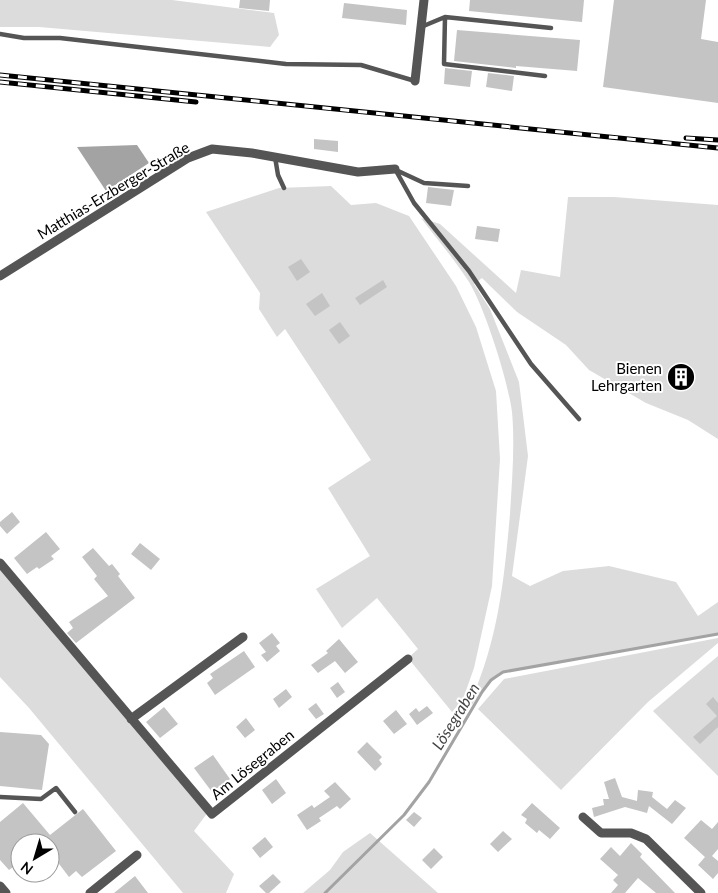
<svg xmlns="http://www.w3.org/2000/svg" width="718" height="893" viewBox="0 0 718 893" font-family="Lato,sans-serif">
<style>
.green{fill:#dcdcdc}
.water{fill:#a3a3a3}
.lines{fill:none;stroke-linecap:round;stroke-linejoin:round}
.stream{stroke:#a3a3a3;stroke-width:3}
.building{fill:#c4c4c4}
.service{stroke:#555;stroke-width:4.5}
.minor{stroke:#555;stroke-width:9}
.rail-casing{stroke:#000;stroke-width:5}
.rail{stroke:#fff;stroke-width:3;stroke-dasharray:9;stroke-linecap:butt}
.labels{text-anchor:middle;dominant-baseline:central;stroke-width:4;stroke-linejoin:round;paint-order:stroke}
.street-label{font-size:15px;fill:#000;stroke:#fff}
.poi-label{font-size:15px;fill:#000;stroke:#fff;text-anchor:end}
.water-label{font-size:16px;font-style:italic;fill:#444;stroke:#fff}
</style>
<rect width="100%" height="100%" fill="#fff"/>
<path class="green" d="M0,0H172L274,13L279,35L270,47L39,27H0Z
M331,186L351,205L376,203L409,216L456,286L476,327L496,391L500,459L492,586L474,668L463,699L452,712L408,658L418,649L377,598L342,628L316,589L370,556L328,488L371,460L285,329L277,337L259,309L260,293L206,212L279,188Z
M568,197H614L718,205V439L688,420L646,403L589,370L566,345L517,312L482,278L474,284L490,309L519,382L528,456L512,576L530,586L563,571L609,566L676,582L698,616L718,602V634L503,672L480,692L472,705L470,703C498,640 504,582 510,514C512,481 515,445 512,412C508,381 485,308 469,282C455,260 437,239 421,218L440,224L516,293L521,270L560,277Z
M0,562L211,808L194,831L234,874L226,893H183L29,708L0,677Z
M718,638V643L648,702L561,790L478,709L504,679Z
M718,656V776L653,711Z
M370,833L438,893H303L330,870L343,852Z"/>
<path class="water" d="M137,145L149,163L106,191L77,147Z"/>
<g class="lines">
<path class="stream" d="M325,893L404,815L429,782L482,692L491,680L503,672L718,634"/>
</g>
<path class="building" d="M240,0H270L269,11L239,8Z
M470,0H584L582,22L469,11Z
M614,0H706L701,39L718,42V103L603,87Z
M344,3L407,10L406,25L342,18Z
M457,30L580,40L577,71L516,66V68L454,61Z
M445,68L472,71L470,87L444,84Z
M488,73L514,76L512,91L486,87Z
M314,139L338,141V152L314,149Z
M428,187L454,190L451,206L426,203Z
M477,226L500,229L498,242L475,239Z
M301,259L310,272L297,281L288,267Z
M383,280L387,287L360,305L355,298Z
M322,293L330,306L315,316L306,304Z
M340,322L350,336L339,344L329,330Z
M12,512L20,522L7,534L0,526V522Z
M46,532L60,549L51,556L54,559L39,569L37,567L27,574L14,558Z
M140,543L160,559L151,570L131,554Z
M93,548L109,566L112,564L120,574L118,576L135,598L76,643L67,633L73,628L69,622L108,596L94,579L97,576L82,557Z
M272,633L280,643L276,646L280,651L267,662L261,655L266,652L259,643Z
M339,639L358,662L345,673L335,661L318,673L311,665L328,653L326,651Z
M244,651L255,667L215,695L207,683L213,678L210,674Z
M338,682L345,692L337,698L330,688Z
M286,689L292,697L279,708L273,699Z
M713,697L718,703V727L700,744L693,737L717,716L706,704Z
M316,703L324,714L316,719L308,709Z
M427,706L433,713L417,725L409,714L416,708L419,712Z
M164,707L178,724L160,738L146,722Z
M396,710L407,724L394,734L383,721Z
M246,718L255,730L245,738L236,727Z
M0,732L41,735L49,744L42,790L0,786Z
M367,742L382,757L379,760L382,764L375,771L357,752Z
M213,755L230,779L212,792L194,768Z
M615,778L622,797L637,801L638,790L653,792L652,797L667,809L675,800L686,808L672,824L649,806L647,813L625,807L594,817L592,808L604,805L603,799H609L604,782Z
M276,779L286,793L272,804L262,790Z
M335,782L351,799L340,809L337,806L319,818L321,821L307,830L297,815L312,805L314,808L330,797L324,791Z
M23,803L50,835L83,809L116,851L82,877L76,871L69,877L50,852V843H20V862L9,870L0,860V822Z
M532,803L560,828L550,839L539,830L537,833L525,823L527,819L521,815Z
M414,812L422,818L414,827L406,820Z
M701,820L712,829L718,822V849L712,856L718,861V873L713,879L698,865L705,857L684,838Z
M503,831L512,839L498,852L490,844Z
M265,837L273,847L260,858L252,848Z
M631,843L642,854L640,857L675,893H656L638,878L625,893H611L618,885L613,880L618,875L600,859L611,847L620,856Z
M434,848L443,857L431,869L422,860Z
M273,874L281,882L269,893H266L259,886Z
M135,876L148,893H114Z"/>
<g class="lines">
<path class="service" d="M445,17L444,64L545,76
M421,27L445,17L551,28
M0,34L24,38H60L286,64L361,65L415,81
M275,157L278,175L284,188
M395,169L414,203L469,271L531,364L579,419
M396,170L424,183L468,186
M0,797L41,799L56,788L75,812"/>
<path class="minor" d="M415,81L424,0
M0,276L188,158L212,149L252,153L358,172L395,169
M0,563L212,814L408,659
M131,719L243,637
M583,817L601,833H631L646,839L701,893
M0,886L6,893
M90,893L137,855"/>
<defs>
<path id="rail" d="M0,75L718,148
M0,82L196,102
M686,138L718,140"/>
</defs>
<use href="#rail" class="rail-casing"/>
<use href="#rail" class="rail"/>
</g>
<defs>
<symbol id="building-disc" viewBox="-11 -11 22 22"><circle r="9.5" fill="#000" stroke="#fff"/><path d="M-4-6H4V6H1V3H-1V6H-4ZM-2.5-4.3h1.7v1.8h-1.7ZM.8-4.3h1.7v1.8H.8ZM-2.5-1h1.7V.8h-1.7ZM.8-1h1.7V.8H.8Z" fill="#fff"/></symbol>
</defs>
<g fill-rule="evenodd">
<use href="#building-disc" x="665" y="361" width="32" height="32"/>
</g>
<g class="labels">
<g class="street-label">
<text transform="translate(113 190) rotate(-31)">Matthias-Erzberger-Straße</text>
<text transform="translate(252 764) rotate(-39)">Am Lösegraben</text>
</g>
<g class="poi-label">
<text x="662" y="368">Bienen<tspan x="662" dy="17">Lehrgarten</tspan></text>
</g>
<g class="water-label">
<text transform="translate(455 716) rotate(-58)">Lösegraben</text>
</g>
</g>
<g transform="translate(35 858) rotate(218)"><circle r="24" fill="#ffffff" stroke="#999999"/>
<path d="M0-4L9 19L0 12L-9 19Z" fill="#000000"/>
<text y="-8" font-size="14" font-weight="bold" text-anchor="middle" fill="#000000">N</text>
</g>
</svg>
